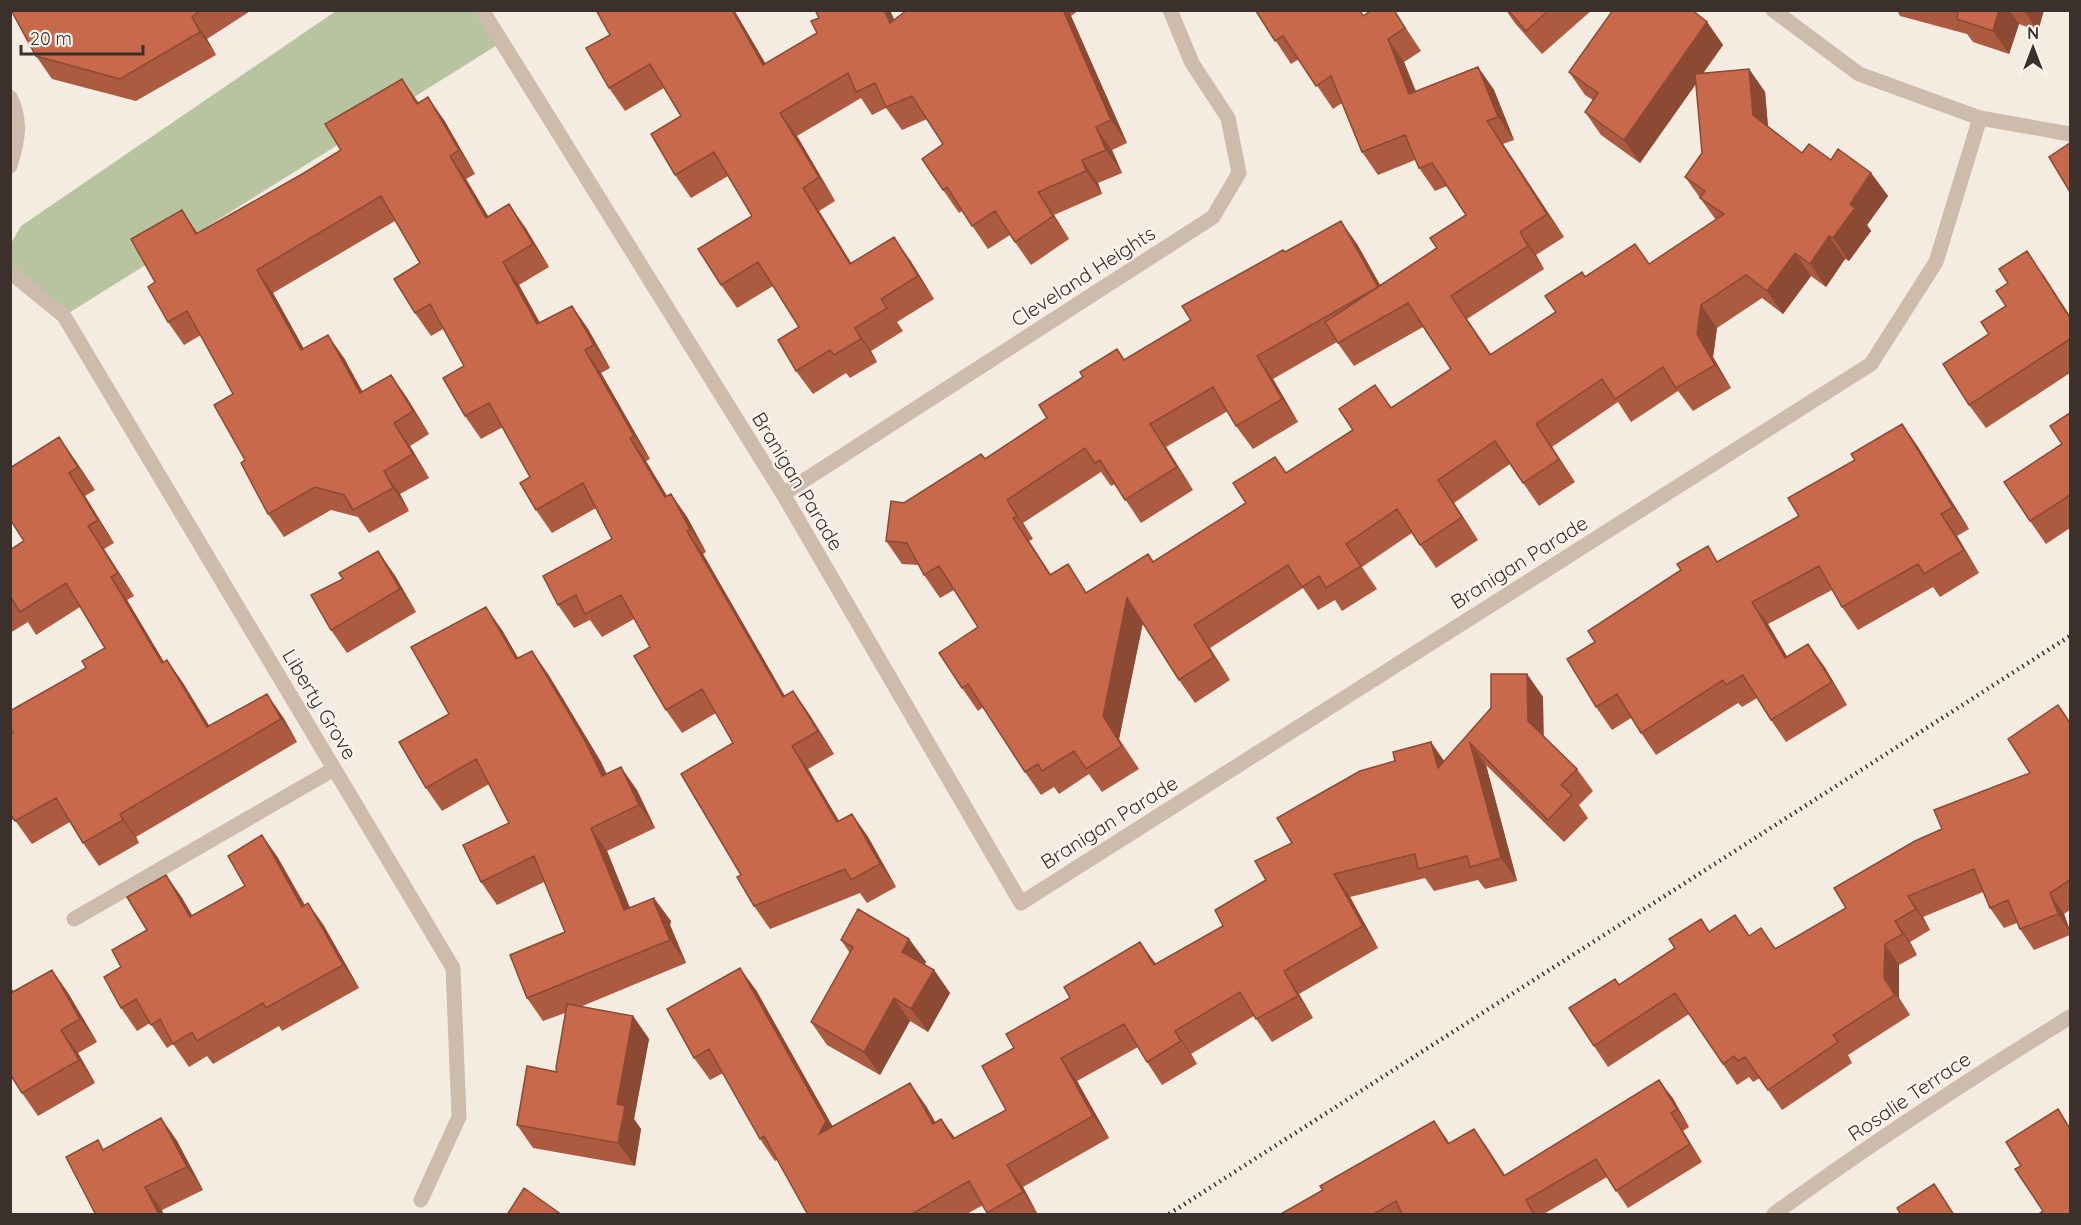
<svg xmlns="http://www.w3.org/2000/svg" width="2081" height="1225" viewBox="0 0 2081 1225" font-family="Quicksand,sans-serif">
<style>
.green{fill:#b8c4a0}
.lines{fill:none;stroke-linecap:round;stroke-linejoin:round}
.street{stroke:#cdbbac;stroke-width:15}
.rail{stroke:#3b302b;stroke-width:4.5;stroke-dasharray:1.5 4.5;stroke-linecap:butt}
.wall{fill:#ac5a40;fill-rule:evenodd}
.shaded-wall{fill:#8c4a34}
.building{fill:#c8694b;stroke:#8c4a34;stroke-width:1.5;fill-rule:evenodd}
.labels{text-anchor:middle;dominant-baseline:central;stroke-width:4.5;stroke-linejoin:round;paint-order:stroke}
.street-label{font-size:20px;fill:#3b302b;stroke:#fbf5ee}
</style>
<rect width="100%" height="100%" fill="#f4ebe1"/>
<path class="green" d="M336,11H482L502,42L64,316L11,272L10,245L21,226Z"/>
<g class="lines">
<path class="street" d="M482,10L783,494L1021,903L1871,364L1936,262L1980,118
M1773,10L1859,74L1980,118L2070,134
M10,97C22,121 18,140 10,166
M10,272L64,316L453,968L459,1117L421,1200
M783,494L1213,217L1239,173L1228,118L1192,63L1170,10
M74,919L334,769
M1774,1214C1870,1144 1969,1079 2070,1017"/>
<path class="rail" d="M1169,1214L2070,636"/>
</g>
<path class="wall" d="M11,10H252L207,39L216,55L136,101L52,79L36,56Z
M596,10H734L765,64L894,20L907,10H1079L1071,16L1127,143L1112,150L1122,173L1098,183L1102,194L1054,215L1069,239L1031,265L1010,235L988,249L962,211L959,213L943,190V144L927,119L902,130L886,108L872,115L861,98L797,136L835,201L819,211L851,263L910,260L934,299L897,322L903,331L871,351L877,362L850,378L846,373L813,394L796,371L799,327L773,286L737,308L721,285L752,216L728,176L691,198L675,175L681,116L664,88L625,111L609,88L610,35Z
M1394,10L1421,51L1404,62L1416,91L1478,67L1494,90L1514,140L1503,144L1564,237L1536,255L1544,269L1467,319L1491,354L1556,312L1585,277L1635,244L1649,264L1716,220L1685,177L1702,153L1696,84L1640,163L1601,135L1585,112L1593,100L1585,95L1569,72L1707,22L1723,45L1703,73L1749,69L1765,92L1768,127L1802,153L1831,160L1871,173L1888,196L1867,225L1871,231L1849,261L1845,259L1826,287L1811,276L1783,314L1762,298L1717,328L1713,357L1731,388L1693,411L1678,391L1631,422L1618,402L1552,447L1575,482L1539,506L1510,464L1454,503L1478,540L1436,568L1412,533L1362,567L1377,589L1342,611L1335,600L1318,610L1303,588L1210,648L1230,680L1195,703L1179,680L1143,623L1119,739L1139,769L1102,792L1089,774L1059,794L1054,787L1041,795L1025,772L983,707L978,711L962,688L978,627L954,590L940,598L924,575L919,565L902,564L886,541L904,503L985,459L1047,418L1083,377L1117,349L1125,360L1191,320L1285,252L1357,244L1380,285L1437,248L1466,215L1447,186L1435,191L1419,168L1415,160L1378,175L1362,152L1342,103L1333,109L1299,59L1291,64L1256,11L1364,16ZM1423,327L1451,369L1391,408L1375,385L1353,430L1287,473L1246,503L1153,562L1087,593L1051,575L1029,541L1033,539L1023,523L1101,472L1111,486L1115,484L1141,523L1193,490L1166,447L1228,411L1236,426L1253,449L1298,422L1273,379L1337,342L1354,366Z
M1506,10H1592L1542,54L1514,22Z
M1897,10H2044L2038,31L2019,24L2009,54L1973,42L1967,34L1900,16Z
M419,103L444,120L475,174L466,179L488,217L525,227L549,267L519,285L540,323L572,306L588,329L610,368L601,373L650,459L646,461L667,496L671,494L687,517L706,552L703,554L785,696L793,691L809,714L834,754L808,769L839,821L852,814L868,837L896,887L867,903L860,893L770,929L754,906L741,875L733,743L716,713L682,733L666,710L650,647L634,619L602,637L590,620L574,628L558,605L612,539L596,508L552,533L536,510L530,477L503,427L481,439L465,416L464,366L443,329L431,336L415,313L420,263L395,221L273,293L304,349L344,358L362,392L391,375L407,398L429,434L410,446L429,478L400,494L409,511L369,533L358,517L331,510L284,537L268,514L245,460L233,394L201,335L184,345L168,322L155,282L197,233L304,173Z
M2043,274L2070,316V373L1986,428L1969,405L1989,334Z
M2070,413V528L2046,544L2030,521L2062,444Z
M1902,424L1918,447L1969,529L1957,536L1979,573L1940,597L1933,587L1858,630L1842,607L1832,590L1768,624L1787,657L1824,666L1847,705L1786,742L1771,720L1757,698L1742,707L1738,703L1656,755L1631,718L1612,730L1596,707L1595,642L1718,561L1799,516L1855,460Z
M75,460L95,490L85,496L114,543L104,549L134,596L127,600L164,662L167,660L183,683L209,726L283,717L297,742L136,837L139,843L99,866L83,843L70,822L32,844L14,819L10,821V735L86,668L105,648L80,607L36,635L28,622L10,633V550L24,541Z
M394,574L416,612L347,653L331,630Z
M502,630L518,658L548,674L601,762L606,774L637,790L655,828L607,851L630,908L671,921L670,925L686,963L580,1007L633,1016L649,1039L634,1119L641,1129L635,1166L533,1148L517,1125L557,1072L565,1013L543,1021L527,998L565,932L544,882L497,905L481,882L509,823L489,784L442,811L426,788L449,714Z
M1527,674L1543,697V736L1577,769L1593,791L1579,805L1588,818L1564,842L1486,765L1517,881L1485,889L1478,880L1434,891L1425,878L1350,897L1378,948L1299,994L1313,1018L1272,1042L1254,1016L1191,1054L1197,1064L1162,1085L1147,1062L1138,1047L1077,1081L1109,1138L1023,1187L1038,1215H988L983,1205L965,1215H808L777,1160L775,1161L760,1139L723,1073L710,1080L694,1058L756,990L832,1126L926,1106L935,1122L941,1119L955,1138L1006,1110L1156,964L1223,926L1266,880L1292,843L1444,761Z
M2070,722V910L2064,914L2070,930V935L2034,950L2020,929L2017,923L2004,928L1990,908L1983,892L1923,917L1930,930L1910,942L1917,955L1899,965V998L1910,1015L1848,1055L1852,1063L1782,1110L1760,1078L1753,1082L1749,1077L1737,1085L1689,1014L1608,1067L1594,1046L1619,985L1675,948L1701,919L1710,932L1750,936L1761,928L1776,949L1846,908L1942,829L2030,773Z
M262,835L278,858L305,905L308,903L324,926L359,988L282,1031L279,1026L213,1064L207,1056L189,1067L173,1044L167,1048L150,1023L137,1031L121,1008V967L147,930L166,875L182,898L192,915L245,886Z
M909,939L926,962L924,965L934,970L950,993L928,1032L910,1021L880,1075L827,1045L811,1022L850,953L841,940Z
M52,970L68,993L97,1042L78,1053L95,1083L38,1116L22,1093L10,1074V986L14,992Z
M1672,1097L1689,1127L1683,1131L1702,1162L1628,1208L1607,1177L1542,1215H1279L1446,1138L1449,1143L1486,1146L1505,1175Z
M161,1118L177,1141L203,1190L162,1210L105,1149Z"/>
<path class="shaded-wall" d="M732,10H734L780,88L763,65Z
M884,10H890L906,46L890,23Z
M1063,10H1068L1071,16L1127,143L1111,120Z
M1999,10H2009L2019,24L2009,54L1993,31Z
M2024,10H2044L2038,31Z
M192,17L207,39L216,55L200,32Z
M1707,22L1723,45L1640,163L1624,140Z
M1388,39L1404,62L1425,117L1409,94Z
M1478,67L1494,90L1514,140L1498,117Z
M1749,69L1765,92L1769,138L1753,115Z
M402,79L418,102L433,127L417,104Z
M428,97L444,120L475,174L459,150Z
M780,113L797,136L835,201L819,177Z
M1487,121L1503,144L1564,237L1547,214Z
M1096,127L1112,150L1122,173L1106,150Z
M450,156L466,179L503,241L486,218Z
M1082,160L1098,183L1102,194L1086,171Z
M1871,173L1888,196L1867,225L1871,231L1849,261L1833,238L1850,204Z
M803,188L819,211L866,287L850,264Z
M1038,192L1054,215L1069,239L1053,216Z
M509,204L525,227L549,267L533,244Z
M182,210L198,234H196Z
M1341,221L1357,244L1394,310L1378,287Z
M1520,232L1536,255L1544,269L1528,246Z
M1829,236L1845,259L1826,287L1810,264Z
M894,237L910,260L934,299L918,276Z
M2027,251L2070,316V318Z
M1795,253L1811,276L1783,314L1767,291Z
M503,262L519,285L553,347L537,324Z
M257,270L273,293L317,373L301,350Z
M1701,305L1717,328L1713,357L1731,388L1715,365L1697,334Z
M572,306L588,329L610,368L594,345Z
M855,328L871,351L877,362L861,339Z
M328,335L344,358L376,416L360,393Z
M585,350L601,373L650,459L634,436Z
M1257,356L1273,379L1298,422L1282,399Z
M391,375L407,398L429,434L413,411Z
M394,423L410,446L429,478L413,454Z
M1150,424L1166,447L1193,490L1177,467Z
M1536,424L1552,447L1575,482L1559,459Z
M1902,424L1918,447L1969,529L1953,507Z
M59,437L75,460L95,490L78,467Z
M630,438L646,461L681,520L665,497Z
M384,471L400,494L409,511L393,488Z
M69,473L85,496L114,543L98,520Z
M1438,480L1454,503L1478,540L1462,517Z
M671,494L687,517L706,552L690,529Z
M1007,500L1023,523L1033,539L1017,516Z
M1941,514L1957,536L1979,573L1964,550Z
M1013,518L1029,541L1066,598L1050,575Z
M88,526L104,549L134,596L118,573Z
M687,531L703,554L799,721L783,697Z
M378,551L394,574L416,612L400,589Z
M111,577L127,600L178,686L162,663Z
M1127,598L1143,621L1119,739L1139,769L1103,716Z
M1752,602L1768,624L1801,680L1785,658Z
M486,607L502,630L532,682L516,659Z
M1194,625L1210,648L1230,680L1214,657Z
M1808,644L1824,666L1847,705L1832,682Z
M532,651L548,674L601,762L619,799L602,776Z
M167,660L183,683L224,750L207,727Z
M1527,674L1543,697L1544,743L1528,721Z
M793,691L809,714L834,754L818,731Z
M267,694L283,717L297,742L281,719Z
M1431,742L1447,765L1438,768Z
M1470,743L1486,765L1517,881L1501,858Z
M792,746L808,769L853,845L837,822Z
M621,767L637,790L655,828L639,805Z
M120,814L136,837L139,843L123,820Z
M852,814L868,837L896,887L880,864Z
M591,828L607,851L640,933L624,910Z
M262,835L278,858L318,930L302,907Z
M1334,874L1350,897L1378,948L1363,926Z
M166,875L182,898L206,940L190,917Z
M2050,893L2064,914L2070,932L2058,914Z
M1908,896L1923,917L1930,930L1916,909Z
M654,898L671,921L670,925L686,963L670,940L654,902Z
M308,903L324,926L359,988L343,965Z
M1895,921L1910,942L1917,955L1903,934Z
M909,939L926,962L918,975L902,952Z
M1140,942L1156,964L1154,965Z
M1885,944L1899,965V998L1910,1015L1884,978Z
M740,968L756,990L842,1143L819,1134Z
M52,970L68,993L97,1042L80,1019Z
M934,970L950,993L928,1032L911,1009Z
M1284,971L1299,994L1313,1018L1298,996Z
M894,998L910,1021L880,1075L864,1052Z
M633,1016L649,1039L634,1119L641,1129L635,1166L618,1143L617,1104Z
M61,1030L78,1053L95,1083L79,1060Z
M1175,1031L1191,1054L1197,1064L1181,1041Z
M1061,1058L1077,1081L1109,1138L1093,1116Z
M1659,1080L1672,1097L1689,1127L1677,1109Z
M910,1083L926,1106L949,1146L933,1124Z
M1671,1113L1683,1131L1702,1162L1690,1144Z
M161,1118L177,1141L203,1190L187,1167Z
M941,1119L957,1141L953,1139Z
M1434,1121L1446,1138L1460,1161L1448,1144Z
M1474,1129L1486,1146L1516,1193L1504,1176Z
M1007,1165L1023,1187L1038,1215L1023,1192Z
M145,1187L162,1210L164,1215H159Z"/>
<path class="building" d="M11,10H201L192,17L200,32L120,79L36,56Z
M596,10H732L763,65L817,33L811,21L819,18L815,10H884L890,23L907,10H1063L1111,120L1096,127L1106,150L1082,160L1086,171L1038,192L1053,216L1015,242L995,211L972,226L947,187L943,190L922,159L943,144L912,96L886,107L875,83L856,92L848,73L780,113L819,177L803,188L850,264L894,237L918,276L881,299L887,308L855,328L861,339L834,355L830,350L796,371L778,340L799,327L758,262L721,285L698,249L752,216L714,152L675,175L651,134L681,116L650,64L609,88L586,48L610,35Z
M1256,10H1360L1363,16L1372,10H1394L1405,28L1388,39L1409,94L1478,67L1498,117L1487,121L1547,214L1520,232L1528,246L1451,296L1490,355L1556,312L1545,296L1582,272L1585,277L1635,244L1649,264L1724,214L1700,198L1705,191L1685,177L1702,153L1695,74L1749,69L1753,115L1802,153L1809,144L1831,160L1838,149L1871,173L1850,204L1855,208L1833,238L1829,236L1810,264L1795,253L1767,291L1746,275L1701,305L1697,334L1715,365L1676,388L1663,367L1615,399L1602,379L1536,424L1559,459L1523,483L1495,441L1438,480L1462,517L1420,545L1397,509L1346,544L1361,566L1326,588L1319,576L1302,587L1288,565L1194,625L1214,657L1179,680L1127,598L1103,716L1122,746L1086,769L1074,751L1042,771L1038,764L1025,772L968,684L962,688L939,653L978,627L939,566L924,575L907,543L886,541L891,501L904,503L981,454L985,459L1047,418L1039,405L1083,377L1080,372L1117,349L1124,360L1191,320L1182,306L1283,250L1285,252L1341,221L1378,287L1437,248L1430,238L1466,215L1432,163L1419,168L1405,135L1362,152L1331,76L1316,86L1283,36L1275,41L1256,11ZM1378,287L1325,322L1338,343L1408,303L1451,369L1391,408L1375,385L1339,409L1353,430L1286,473L1275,457L1233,483L1246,503L1153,562L1148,554L1086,593L1068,564L1050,575L1013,518L1017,516L1007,500L1085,448L1095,463L1100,460L1125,500L1177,467L1150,424L1213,387L1236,426L1282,399L1257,356Z
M1508,10H1549L1526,31Z
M1613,10H1692L1707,22L1624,140L1585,112L1598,93L1569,72Z
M1948,10H1999L1993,31L1957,19L1958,13Z
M402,79L417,104L428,97L459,150L450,156L486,218L509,204L533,244L503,262L537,324L572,306L594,345L585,350L634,436L630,438L665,497L671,494L690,529L687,531L783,697L793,691L818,731L792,746L837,822L852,814L880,864L851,880L845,869L754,906L737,877L741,875L681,774L733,743L702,689L666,710L634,656L650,647L621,595L585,614L576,595L558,605L543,576L612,539L583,483L536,510L520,483L530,477L489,403L465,416L443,378L464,366L430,304L415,313L394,279L420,263L381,196L257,270L301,350L328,335L360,393L391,375L413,411L394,423L413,454L384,471L393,488L353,510L344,495L315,487L268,514L241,463L245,460L214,405L233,394L187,311L168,322L148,287L155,282L131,239L182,210L196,234L304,173L341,150L325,124Z
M2070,143V192L2049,157Z
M2027,251L2070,318V339L1969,405L1943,364L1989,334L1981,322L2006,306L1996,291L2008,283L1999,269Z
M2070,413V495L2030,521L2004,482L2062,444L2050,426Z
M1902,424L1953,507L1941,514L1964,550L1924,574L1918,564L1842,607L1819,566L1752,602L1785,658L1808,644L1832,682L1771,720L1743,675L1726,685L1723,680L1641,733L1617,694L1596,707L1567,659L1595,642L1588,631L1681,570L1677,564L1708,546L1717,562L1799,516L1788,498L1855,460L1851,454Z
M59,437L78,467L69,473L98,520L88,526L118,573L111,577L162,663L167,660L207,727L267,694L281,719L120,814L123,820L83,843L56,798L15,821L10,813V735L13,733L10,728V711L86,668L82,661L105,648L66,583L20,612L12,599L10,600V550L24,541L10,519V468Z
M378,551L400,589L331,630L311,595L343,579L339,573Z
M486,607L516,659L532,651L584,739L602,776L621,767L639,805L591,828L624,910L654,898V902L670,940L527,998L510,955L565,932L534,856L481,882L463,845L509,823L476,759L426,788L399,742L449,714L411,647Z
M1491,674H1527L1528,721L1577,769L1561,785L1572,795L1548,820L1470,743L1501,858L1470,867L1467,856L1418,869L1415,854L1334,874L1363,926L1284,971L1298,996L1256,1019L1240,992L1175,1031L1181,1041L1147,1062L1124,1024L1061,1058L1093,1116L1007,1165L1023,1192L987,1213L969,1181L910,1215H808L764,1136L760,1139L709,1049L694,1058L667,1009L740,968L826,1121L819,1134L910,1083L933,1124L941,1119L953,1139L1006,1110L982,1066L1014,1048L1006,1034L1070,998L1064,987L1140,942L1154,965L1223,926L1215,910L1266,880L1255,861L1292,843L1277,818L1360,771L1395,761L1393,752L1431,742L1438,768L1491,708Z
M2058,705L2070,723V880L2050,893L2058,914L2020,929L2008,900L1990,908L1974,869L1908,896L1916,909L1895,921L1903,934L1885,944L1884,978L1895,995L1833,1035L1838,1042L1768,1090L1745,1057L1738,1061L1734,1056L1723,1064L1675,993L1594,1046L1569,1008L1615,979L1619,985L1675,948L1669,939L1701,919L1709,932L1735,915L1749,936L1761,928L1775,949L1846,908L1834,888L1915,841L1942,829L1934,810L2030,773L2008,739Z
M262,835L302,907L308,903L343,965L266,1008L263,1003L197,1041L192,1032L173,1044L160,1019L151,1025L136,999L121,1008L104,977L121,967L112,950L147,930L127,897L166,875L190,917L245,886L228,856Z
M858,909L909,939L902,952L934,970L911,1009L894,998L864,1052L811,1022L853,947L841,940Z
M52,970L80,1019L61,1030L79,1060L22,1093L10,1074V992L11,993Z
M567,1004L633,1016L617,1104L625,1106L618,1143L517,1125L527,1066L557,1072L556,1068Z
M1659,1080L1677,1109L1671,1113L1690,1144L1616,1191L1596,1159L1526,1200L1534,1215H1403L1396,1201L1372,1215H1279L1323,1190L1320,1186L1434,1121L1448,1144L1474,1129L1504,1176Z
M2058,1109L2070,1129V1215H2037L2043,1211L2015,1169L2021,1166L2006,1142Z
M161,1118L187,1167L145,1187L159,1215H96L66,1157L98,1140L103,1150Z
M1934,1184L1954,1215H1901L1897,1208Z
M524,1188L562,1215H507Z"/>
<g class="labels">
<g class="street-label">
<text transform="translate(1083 276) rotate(-33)">Cleveland Heights</text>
<text transform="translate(798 481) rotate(59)">Branigan Parade</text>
<text transform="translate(1519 562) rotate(-32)">Branigan Parade</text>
<text transform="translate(320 704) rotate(59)">Liberty Grove</text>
<text transform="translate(1109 822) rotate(-32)">Branigan Parade</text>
<text transform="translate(1909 1096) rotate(-34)">Rosalie Terrace</text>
</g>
</g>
<rect width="2081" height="1225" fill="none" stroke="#3b302b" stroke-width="24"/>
<g transform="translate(2033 48)" stroke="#fbf5ee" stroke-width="4.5" paint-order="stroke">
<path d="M0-4.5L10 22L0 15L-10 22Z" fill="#3b302b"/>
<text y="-9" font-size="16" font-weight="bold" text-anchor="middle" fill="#3b302b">N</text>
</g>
<path d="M21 45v9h122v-9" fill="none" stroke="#3b302b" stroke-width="3"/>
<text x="30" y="45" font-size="18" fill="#3b302b" stroke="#fbf5ee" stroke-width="4.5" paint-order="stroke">20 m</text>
</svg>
